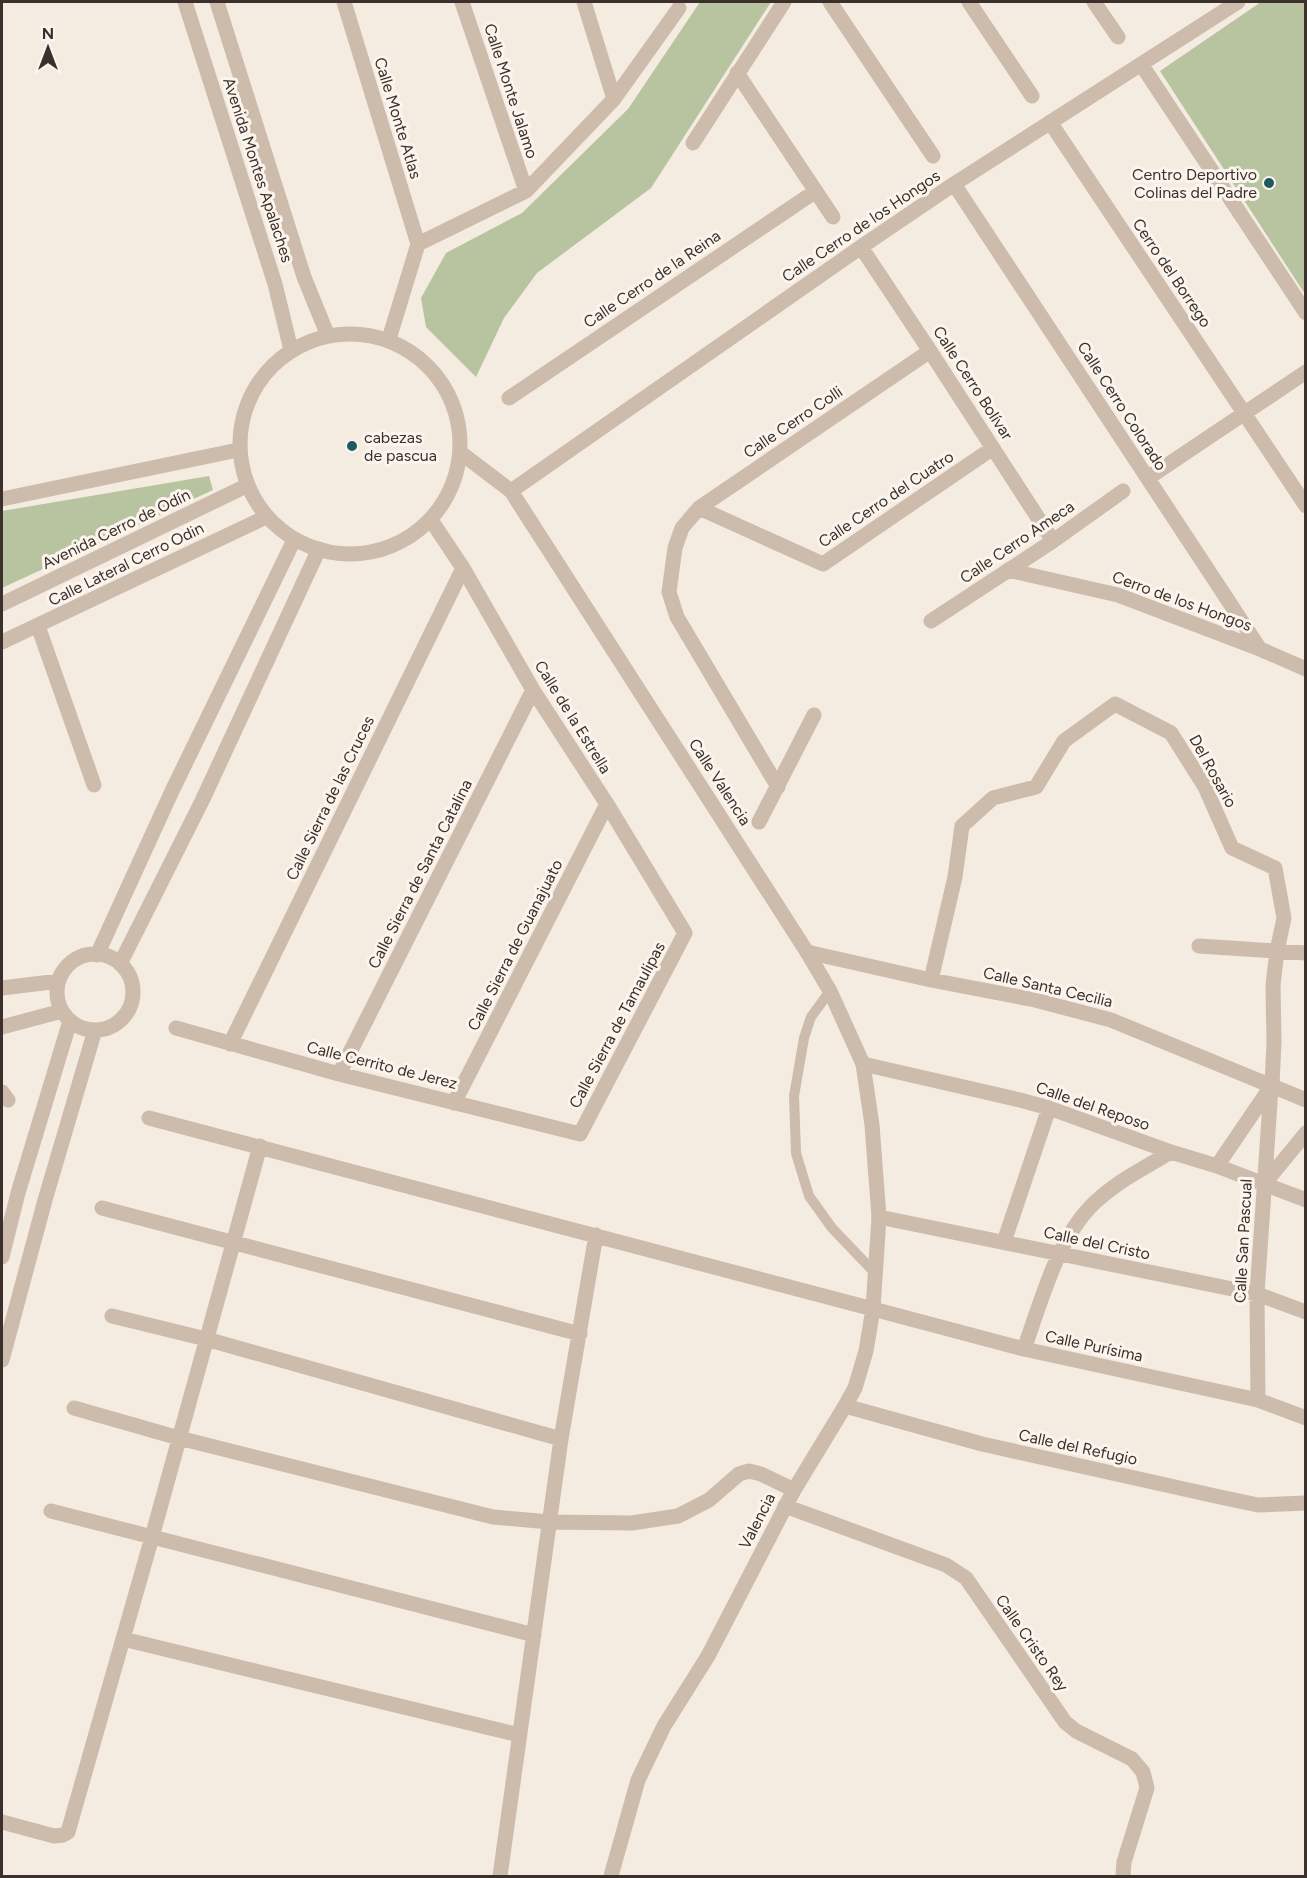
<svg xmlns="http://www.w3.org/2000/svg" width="1307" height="1878" viewBox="0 0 1307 1878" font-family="Figtree,sans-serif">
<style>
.green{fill:#b8c4a0}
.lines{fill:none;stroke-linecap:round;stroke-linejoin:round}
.service{stroke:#cdbbac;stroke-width:10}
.minor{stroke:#cdbbac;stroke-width:15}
.tertiary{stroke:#cdbbac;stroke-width:15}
.poi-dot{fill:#1f5a5e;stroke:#fbf5ee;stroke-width:2}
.labels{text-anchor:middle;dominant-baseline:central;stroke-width:6;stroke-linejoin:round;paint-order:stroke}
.street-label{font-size:16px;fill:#3b302b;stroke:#fbf5ee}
.poi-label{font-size:16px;fill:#3b302b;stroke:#fbf5ee;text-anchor:end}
</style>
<rect width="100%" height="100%" fill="#f4ebe1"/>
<path class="green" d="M700,2H771L651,188L537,273L504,318L476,377L426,327L421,298L446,253L522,213L628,109Z
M1261,2H1305V294L1160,71Z
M209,476L213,490L2,588V511Z"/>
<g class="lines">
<path class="service" d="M830,991L811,1017L804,1038L794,1096L796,1153L809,1196L832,1228L875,1273"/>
<path class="minor" d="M344,2L418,244
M462,2L526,191
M584,2L614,99
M830,2L933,156
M969,2L1032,96
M1094,2L1118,37
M1141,64L1306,313
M737,73L833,217
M1050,122L1306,506
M693,143L784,2
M954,184L1260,649
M861,247L930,351L1053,541
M389,339L418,244L526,191L614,99L679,8
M509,398L816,191
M1148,478L1306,372
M511,491L861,247L954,184L1238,2
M2,499L238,450
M699,508L823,564L993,448
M1008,570L1118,595L1260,649L1306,669
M2,604L246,486
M931,621L1053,541L1123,491
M38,626L94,785
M2,642L266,517
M778,787L677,617L669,592L675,548L682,528L699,508L930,351
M759,822L814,715
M1199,946L1306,953
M807,952L931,980L1035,1000L1111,1020L1306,1100
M57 992a38 38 0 1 1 76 0a38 38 0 1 1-76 0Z
M97,955L172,791L294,540
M120,964L202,801L319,549
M931,980L955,877L962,826L993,798L1036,787L1064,741L1115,704L1171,733L1205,787L1232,848L1275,868L1284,918L1277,951L1273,985L1274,1042L1272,1085L1217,1166
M2,988L59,981
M2,1027L62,1011
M176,1028L339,1074L580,1134L685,933L607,804L533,690L463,568L431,520
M230,1044L463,568
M863,1064L1020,1100L1049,1108L1171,1152L1217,1166L1306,1200
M339,1074L533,690
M2,1092L8,1100
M454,1103L607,804
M149,1118L873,1309L866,1351L855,1388L845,1406L794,1490L708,1656L664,1726L638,1780L611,1876
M1264,1184L1306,1133
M102,1208L580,1334
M879,1217L1257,1294L1306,1312
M1004,1242L1049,1108
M2,1257L18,1193L70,1021
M112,1316L206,1339L561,1439
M1024,1349C1042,1300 1058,1232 1101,1197C1122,1179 1147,1166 1171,1152
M2,1360L45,1200L95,1030
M1258,1400L1257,1294L1271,1088
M845,1406L982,1444L1220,1497L1258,1505L1306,1503
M74,1408L179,1438L493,1517L549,1522L632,1523L678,1516L709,1500L739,1474L749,1471L761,1474L794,1490
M785,1506L946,1565L966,1578L1065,1722L1076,1731L1132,1759L1143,1772L1147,1788L1124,1862L1123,1876
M51,1511L534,1635
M123,1639L519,1735
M2,1822L54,1836L63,1835L68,1832L152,1537L260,1146
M500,1876L561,1439L596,1235"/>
<path class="tertiary" d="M185,2L275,284L291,350
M217,2L304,277L328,336
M240 444a110 110 0 1 1 220 0a110 110 0 1 1-220 0Z
M461,453L511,491L807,952L830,991L863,1064L872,1125L879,1217L873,1309L1024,1349L1258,1400L1306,1418"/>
</g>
<g class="poi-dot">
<circle cx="1269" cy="183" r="6"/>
<circle cx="352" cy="446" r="6"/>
</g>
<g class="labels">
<g class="street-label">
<text transform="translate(511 91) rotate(72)">Calle Monte Jalamo</text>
<text transform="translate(398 118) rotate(73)">Calle Monte Atlas</text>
<text transform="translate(258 170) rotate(72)">Avenida Montes Apalaches</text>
<text transform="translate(861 226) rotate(-34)">Calle Cerro de los Hongos</text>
<text transform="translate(1172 273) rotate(56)">Cerro del Borrego</text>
<text transform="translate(652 279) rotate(-34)">Calle Cerro de la Reina</text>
<text transform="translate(973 383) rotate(57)">Calle Cerro Bolívar</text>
<text transform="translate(1122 406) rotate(57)">Calle Cerro Colorado</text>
<text transform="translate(793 422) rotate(-34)">Calle Cerro Colli</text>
<text transform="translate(886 499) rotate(-34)">Calle Cerro del Cuatro</text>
<text transform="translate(116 529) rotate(-26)">Avenida Cerro de Odín</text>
<text transform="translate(1017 542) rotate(-34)">Calle Cerro Ameca</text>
<text transform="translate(126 564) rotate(-26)">Calle Lateral Cerro Odin</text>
<text transform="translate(1182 601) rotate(20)">Cerro de los Hongos</text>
<text transform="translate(573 717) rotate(58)">Calle de la Estrella</text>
<text transform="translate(1213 771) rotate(61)">Del Rosario</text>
<text transform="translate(720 782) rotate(57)">Calle Valencia</text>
<text transform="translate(330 798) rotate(-64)">Calle Sierra de las Cruces</text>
<text transform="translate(420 874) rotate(-63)">Calle Sierra de Santa Catalina</text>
<text transform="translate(515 945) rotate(-63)">Calle Sierra de Guanajuato</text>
<text transform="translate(1048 987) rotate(13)">Calle Santa Cecilia</text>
<text transform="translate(617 1025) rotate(-62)">Calle Sierra de Tamaulipas</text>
<text transform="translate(382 1065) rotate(14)">Calle Cerrito de Jerez</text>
<text transform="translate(1093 1106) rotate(19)">Calle del Reposo</text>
<text transform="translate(1243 1241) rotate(-87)">Calle San Pascual</text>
<text transform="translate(1097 1243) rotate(12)">Calle del Cristo</text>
<text transform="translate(1094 1346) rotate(12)">Calle Purísima</text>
<text transform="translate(1078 1447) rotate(12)">Calle del Refugio</text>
<text transform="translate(757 1521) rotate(-63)">Valencia</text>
<text transform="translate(1032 1643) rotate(55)">Calle Cristo Rey</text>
</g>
<g class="poi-label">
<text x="1257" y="174">Centro Deportivo<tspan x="1257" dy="18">Colinas del Padre</tspan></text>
<text x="364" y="437" text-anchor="start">cabezas<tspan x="364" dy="18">de pascua</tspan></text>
</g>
</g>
<rect width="1307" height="1878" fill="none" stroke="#3b302b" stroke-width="6"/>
<g transform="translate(48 48)" stroke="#fbf5ee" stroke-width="4.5" paint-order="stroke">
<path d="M0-4.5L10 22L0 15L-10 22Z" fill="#3b302b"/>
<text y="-9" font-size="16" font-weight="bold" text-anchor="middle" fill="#3b302b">N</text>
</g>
</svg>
